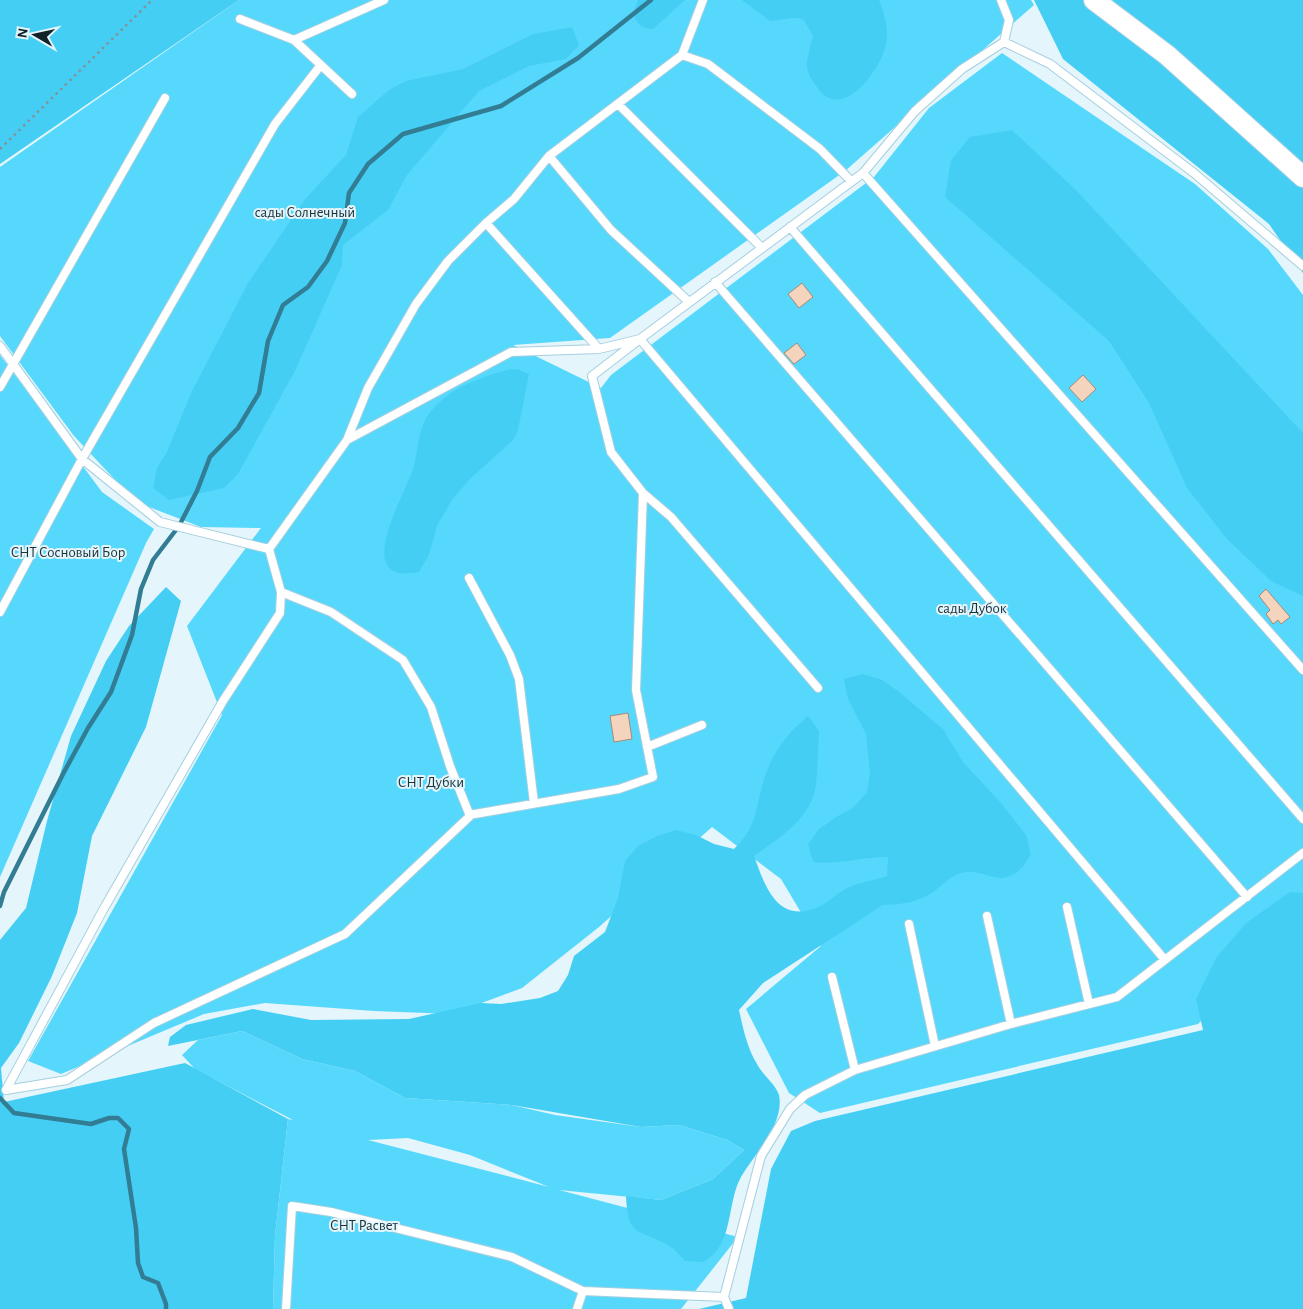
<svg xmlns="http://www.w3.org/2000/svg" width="1303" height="1309" viewBox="0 0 1303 1309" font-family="'Alegreya Sans',sans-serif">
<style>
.green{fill:#56d8fd;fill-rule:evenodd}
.forest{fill:#45cef4}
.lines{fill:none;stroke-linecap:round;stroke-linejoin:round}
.stream{stroke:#327d93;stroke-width:4.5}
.building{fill:#f5d4bd;stroke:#a98975}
.service-casing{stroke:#a5cfde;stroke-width:10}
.tertiary-casing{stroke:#a5cfde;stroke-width:22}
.path{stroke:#839399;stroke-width:2.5;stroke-dasharray:2.5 4;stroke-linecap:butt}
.service{stroke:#fff;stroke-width:8}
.tertiary{stroke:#fff;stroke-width:20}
.labels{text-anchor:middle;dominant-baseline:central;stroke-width:4;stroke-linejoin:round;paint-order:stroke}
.park-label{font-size:15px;fill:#1b3239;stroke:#e4f5fb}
</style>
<rect width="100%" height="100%" fill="#e4f5fb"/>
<path class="green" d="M239,0H1031L1034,5L845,171L610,338L513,345L601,388L611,375L874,177L929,108L1002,53L1195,184L1268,249L1303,295V918L1198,1024L820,1113L789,1093L746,1009L821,946L781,879L712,827L599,927L522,988L452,1014L374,1011L265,1003L204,1014L61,1074L28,1061L222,715L187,626L261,528L201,527L136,502L74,436L0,336V167Z
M0,355L102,492L154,529L146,543L0,877Z
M242,1031L302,1059L355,1071L405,1098L512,1105L555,1115L641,1127L679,1125L727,1140L744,1150L713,1179L661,1200L559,1190L738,1237L681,1309H273L275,1236L288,1119L293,1120L195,1069L182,1055L198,1040ZM408,1138L470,1155L549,1187L368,1140Z"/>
<path class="forest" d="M0,0H239L0,164Z
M638,0H685L653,29C641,29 637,24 633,13Z
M742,0H879C885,15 890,31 885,48C878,73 840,124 816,86C812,80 807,73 807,66C807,56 811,45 813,36L803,19L793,18L770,21Z
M1034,0H1303V273L1269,224L1063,59Z
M572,27L579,45L566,59L529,66L479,91L407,175L388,210L343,245L342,265L295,371L238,474L224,488L169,500L153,488L157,468L167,452L191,393L248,283L305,199L346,155L358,117L389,90L406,81L463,69L533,34Z
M1012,130L1076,190L1303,433V596L1271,581L1227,539L1187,488L1149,403L1109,341L945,197L951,160L970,137Z
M510,369L520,370L529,374L518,430L514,439L471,478L452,500L437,526L429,555L419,572C349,586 405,495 413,469C419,449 417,428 431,411C452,386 480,378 510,369Z
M166,587L181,601L146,727L92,836L77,913L52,976L19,1043L1,1068L4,1102L185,1063L288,1119L275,1236L273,1309H0V940L26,908L47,821L71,736L106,661L129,626Z
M863,674L882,680L898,691L943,729L963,762L1002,804L1026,835L1031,854C1024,865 1020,873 1007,877C995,881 979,870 966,872C952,874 947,881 937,889C921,902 902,905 883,905L763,983L739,1010C743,1028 747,1048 757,1064C762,1074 776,1085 779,1095C785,1124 754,1154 741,1177C729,1199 732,1229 718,1249C715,1254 708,1258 704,1262L685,1261C681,1257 676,1250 671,1247C640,1228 628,1240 626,1196L661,1200L713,1179L744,1150L727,1140L679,1125L641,1127L512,1105L405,1098L355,1071L302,1059L242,1031L168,1046L170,1037L186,1025L253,1009L311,1020L409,1019L481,1003L501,1004L540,998L558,991L568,975L574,956L605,932L618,898L625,861L638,846L657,836L676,830L696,835L714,844L734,849C758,825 754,813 763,783C770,756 787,733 808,716L819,731C818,749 818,767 816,785C811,819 779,838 754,856C765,886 777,923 816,908C828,903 837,893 849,887C861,882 875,880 887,876L888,857C862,857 838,865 813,862L808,844L819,829L836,817L853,808L867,792L870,773L866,734L848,699L844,679Z
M1290,892L1303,893V1309H699L746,1298L771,1169L791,1131L815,1121L1203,1030L1196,999L1216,958L1246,923Z"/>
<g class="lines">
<path class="stream" d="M0,906L4,892L63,774L88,728L111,692L132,635L141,589L153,560L179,526L197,491L210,457L238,428L259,393L268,341L283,305L308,287L327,261L345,223L349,193L368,164L403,134L501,106L578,58L651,0
M0,1098L14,1113L91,1124L109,1118H118L129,1129L124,1149L136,1228L138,1263L143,1277L158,1283L166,1304V1309"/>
</g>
<path class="building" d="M802,283L813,297L799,308L788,294Z
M797,343L806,355L794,364L784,353Z
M1083,375L1096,389L1082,402L1069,388Z
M1266,589L1290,617L1281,624L1278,620L1273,624L1266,614L1270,610L1259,596Z
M628,713L632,739L614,742L610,716Z"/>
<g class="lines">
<defs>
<path id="service" d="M1001,0L1009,20L1004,42
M240,19L294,40L352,94
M294,40L384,0
M682,55L708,64L820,149L851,181
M618,104L762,248
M549,156L611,230L689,302
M863,173L1303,670
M486,223L599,349
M790,227L1303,819
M715,282L1247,897
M0,346L82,459L160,522L269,549L347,440L511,352L599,349L640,339L863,173L915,111L962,69L1004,42L1050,64L1194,173L1303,266
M0,387L165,98
M347,440L368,388L416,304L448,261L486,223L514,199L549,156L682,55L703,0
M643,493L671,517L818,688
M469,578L510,655L519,679L534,803
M0,612L82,459L275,124L320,66
M647,747L702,725
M469,815L619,789L653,777L636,690L643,493L611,452L592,376L640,339L1165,960
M1067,907L1089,1004
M987,916L1011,1024
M909,924L935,1046
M832,977L855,1070
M6,1090L67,1080L154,1023L345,934L470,816L450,766L431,707L403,660L331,612L281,592
M6,1090L103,910L223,701L280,613L281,592L269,549
M286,1309L292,1206L331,1212L512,1257L583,1291
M577,1309L583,1291L724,1297
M729,1309L724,1297L761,1156L790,1109L805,1095L855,1070L1011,1024L1117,997L1303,853"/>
<path id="tertiary" d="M1094,0L1167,55L1303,177"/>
</defs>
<use href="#service" class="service-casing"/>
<use href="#tertiary" class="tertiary-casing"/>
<path class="path" d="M0,149L152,0"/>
<use href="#service" class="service"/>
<use href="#tertiary" class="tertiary"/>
</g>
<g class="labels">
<g class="park-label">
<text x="305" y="212">сады Солнечный</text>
<text x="68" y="552">СНТ Сосновый Бор</text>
<text x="972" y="608">сады Дубок</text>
<text x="431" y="782">СНТ Дубки</text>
<text x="364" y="1225">СНТ Расвет</text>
</g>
</g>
<g transform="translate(35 35) rotate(279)" stroke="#e4f5fb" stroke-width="4" paint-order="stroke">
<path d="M0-4L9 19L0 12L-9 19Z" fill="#122228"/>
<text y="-8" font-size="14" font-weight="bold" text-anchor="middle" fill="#122228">N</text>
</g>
</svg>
